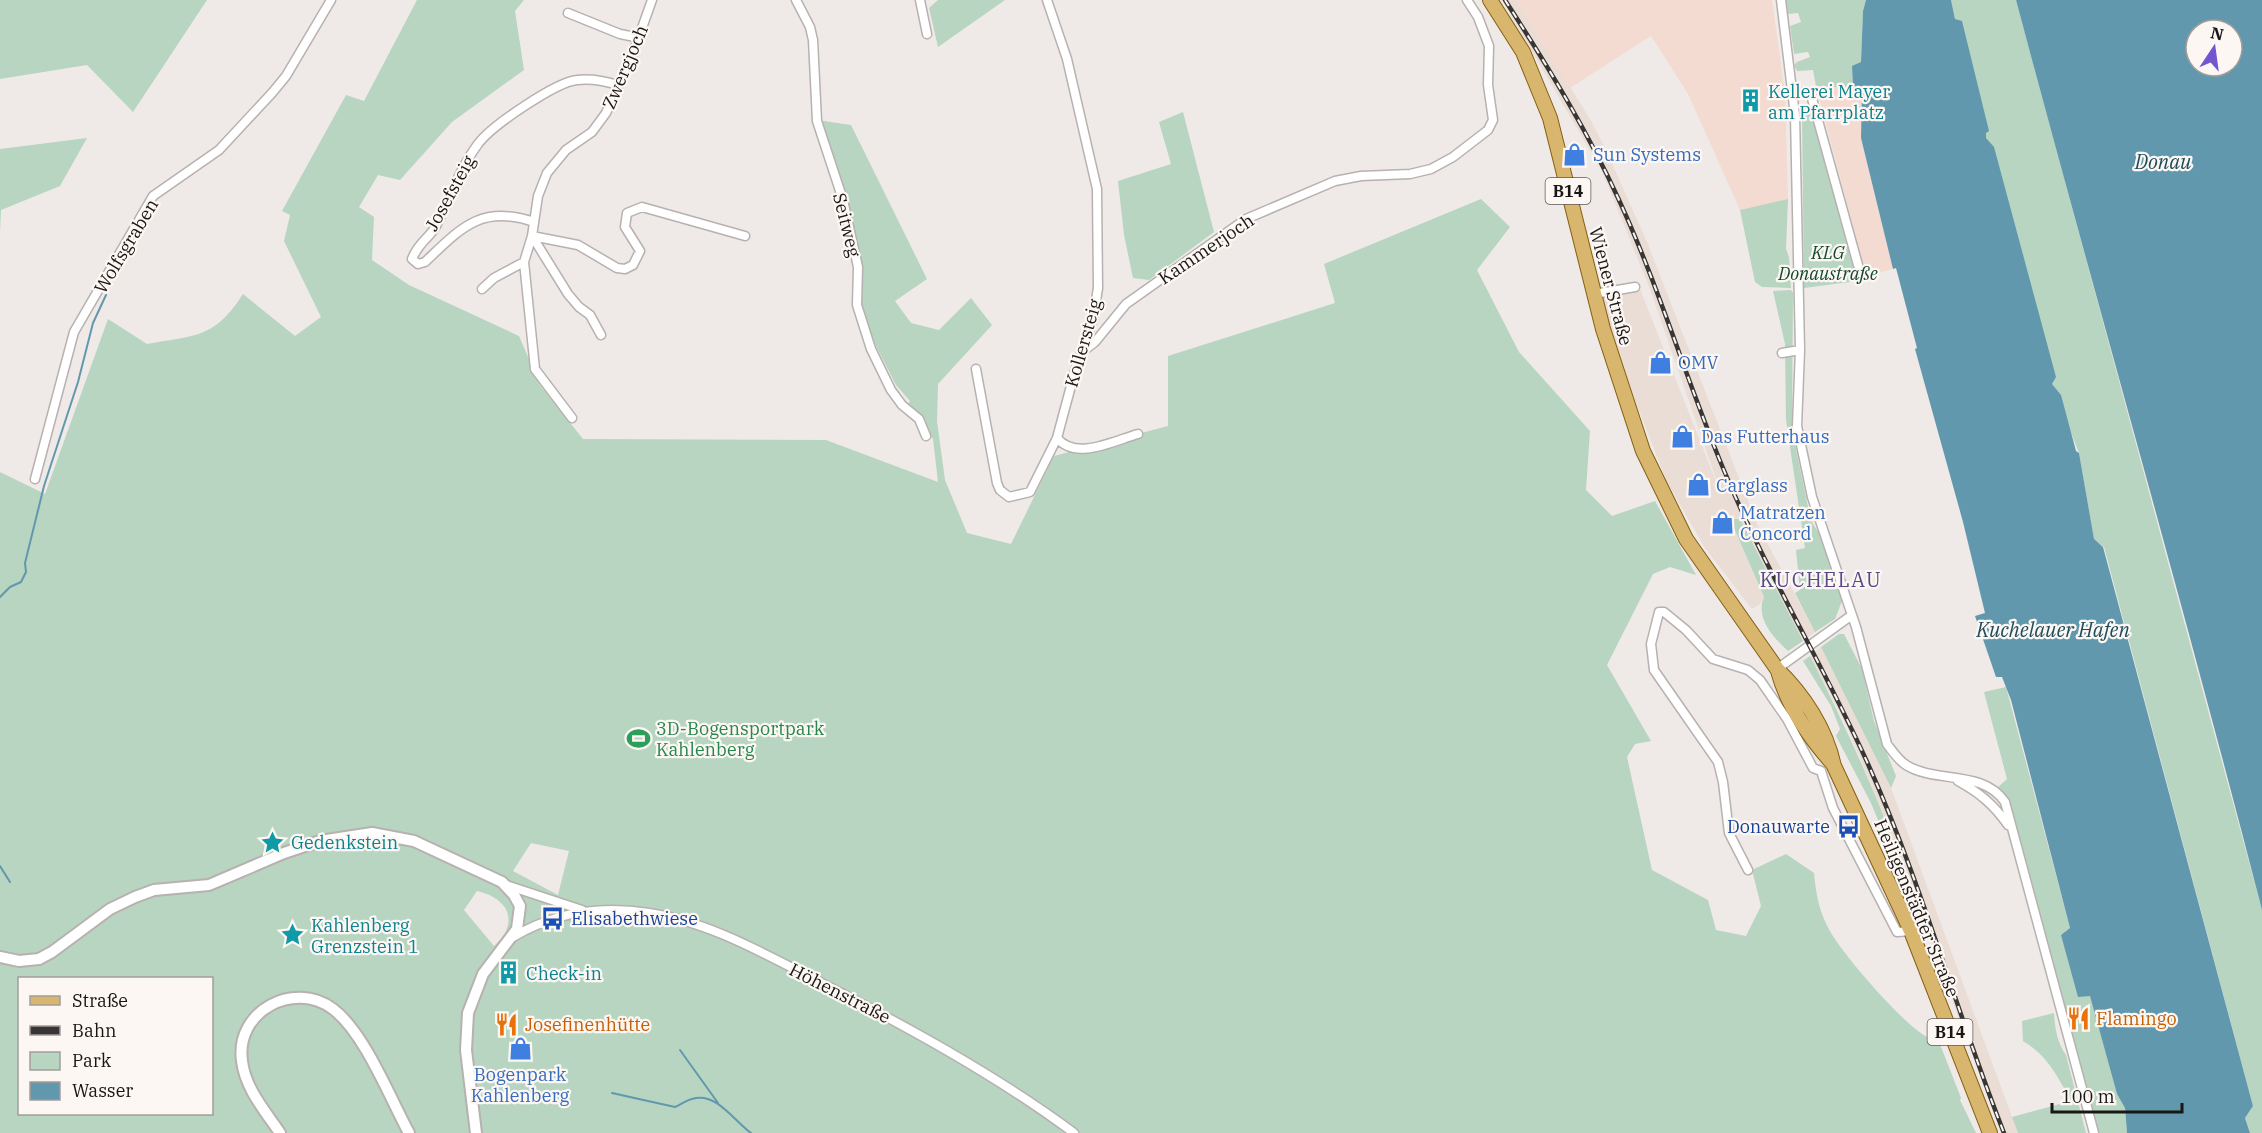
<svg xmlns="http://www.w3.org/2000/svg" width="2262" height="1133" viewBox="0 0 2262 1133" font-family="'IBM Plex Serif',serif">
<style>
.built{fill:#eaddd5}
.industrial{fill:#f4dbd2}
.green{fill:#b7d5c1;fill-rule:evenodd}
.water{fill:#6298ad;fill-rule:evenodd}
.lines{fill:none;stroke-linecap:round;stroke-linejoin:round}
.stream{stroke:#6298ad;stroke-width:2}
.minor-casing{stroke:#b7b1af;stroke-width:11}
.tertiary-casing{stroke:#b7b1af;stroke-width:14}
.primary-casing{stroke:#855f10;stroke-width:16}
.minor{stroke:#fff;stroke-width:8}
.tertiary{stroke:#fff;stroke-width:10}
.primary{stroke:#d9b66e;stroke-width:14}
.rail-casing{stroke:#383634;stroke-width:4.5}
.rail{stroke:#fdf7f4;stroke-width:2;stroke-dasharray:7;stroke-linecap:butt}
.labels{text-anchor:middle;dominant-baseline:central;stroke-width:4.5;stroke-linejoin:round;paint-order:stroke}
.shield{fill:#fdf7f4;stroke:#5d5a59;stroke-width:1.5}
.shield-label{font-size:16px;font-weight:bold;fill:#191716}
.street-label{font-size:18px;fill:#191716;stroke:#fdf7f4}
.culture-label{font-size:18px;fill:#0d838f;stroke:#fdf7f4;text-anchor:start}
.shop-label{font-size:18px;fill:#366cbe;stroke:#fdf7f4;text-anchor:start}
.park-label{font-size:18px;font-style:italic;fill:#11492d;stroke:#fdf7f4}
.leisure-label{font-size:18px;fill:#27864d;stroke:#fdf7f4;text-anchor:start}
.transit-label{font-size:18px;fill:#164399;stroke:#fdf7f4;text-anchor:end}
.food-label{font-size:18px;fill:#c56008;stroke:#fdf7f4;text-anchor:start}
.water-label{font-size:20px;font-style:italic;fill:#1e4c5d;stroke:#fdf7f4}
.neighbourhood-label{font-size:20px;letter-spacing:1.5px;fill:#564b89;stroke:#fdf7f4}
</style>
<rect width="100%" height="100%" fill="#efeae7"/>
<path class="built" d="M1502,0H1516L1590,119L1607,152L1647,242L1757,524L1815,632L1803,641L1740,519L1730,520L1764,597L1760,604L1752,609L1705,548L1667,482L1621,365L1600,294L1640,289L1723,499L1650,289L1602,171Z
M1821,647L1891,788L2018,1133H2001L1890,830L1847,727L1810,656Z"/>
<path class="industrial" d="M1516,0H1772L1785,94L1788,199L1740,210L1688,94L1651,36L1570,88Z
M1816,86L1853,88L1862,93L1861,138L1893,269L1866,276Z"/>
<path class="green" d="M0,0H207L133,112L87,65L0,79Z
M417,0H524L515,11L524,70L452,122L400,180L378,175L359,207L374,217L372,260L409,285L519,336L540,385L583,439L826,440L938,482L933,439L907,405L910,401L896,385L857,309L858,272L841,196L817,120L851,125L927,279L895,301L911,323L939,330L971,298L992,325L938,384L937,421L945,480L967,533L1011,544L1054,456L1168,426V356L1335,303L1324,264L1481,199L1510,227L1477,270L1519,352L1590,431L1586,490L1612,516L1655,501L1696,575L1670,567L1653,574L1607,665L1651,741L1635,744L1627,757L1652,870L1708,900L1716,930L1746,936L1761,906L1752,870L1786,854L1814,873C1816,894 1819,912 1830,931C1843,955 1904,1025 1927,1037L1936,1034L1961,1098L1960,1100L1976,1133H0V472L45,494L108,319L147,344C196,335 214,339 243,294L295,336L321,317L284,241L290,215L282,211L346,95L364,101ZM531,843L569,851L558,895L513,871ZM477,891C495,895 516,908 506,931C504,936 498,942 494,946L464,910ZM20,978H212V1114H20Z
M938,0H1005L938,47L929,8Z
M1786,0H1866L1863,11L1861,62L1852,67L1853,88L1816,86L1813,70L1797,71L1794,65L1797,62L1810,57L1808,52L1794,54L1790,26L1801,22L1798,13L1788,14Z
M1951,0H2016L2262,910V1133H2250L2245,1118L2253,1106L2104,547L2094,540L2079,453L2052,384L2055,377L1986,138L1962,22L1955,19Z
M1809,104L1857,281L1804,288L1802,117L1803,109Z
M1183,112L1214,232L1149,280L1133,278L1124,235L1118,181L1171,164L1159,122Z
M87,138L60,186L1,210L0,233V149Z
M1788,199L1786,249L1789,257L1791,288L1762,287L1755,282L1740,210Z
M1791,290L1793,293L1792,430L1811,521L1819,533L1842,601L1835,619L1815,632L1795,593L1800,590L1796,550L1805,548L1786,420L1785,344L1773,291Z
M1730,519H1740L1803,641L1788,651C1773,637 1755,618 1764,597Z
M1839,634H1844L1862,669L1874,721L1896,776L1891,788L1821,647Z
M1810,656C1850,734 1885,814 1915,897L1910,898L1871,803L1836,736L1840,729L1831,706L1803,661Z
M2006,687L2070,928L2061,935L2090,995L2117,1094L2125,1108L2127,1133H2099L2012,809L1998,787L2007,779L1984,692Z
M2054,1013C2055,1029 2057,1042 2066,1055L2086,1133H2018L2012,1117L2071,1101C2058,1077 2047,1055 2023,1041L2022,1021Z"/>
<path class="water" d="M1866,0H1951L1955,19L1962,21L1989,131L1986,133V138L1994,147L2056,377L2052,384L2061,395L2076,451L2079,453L2094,539L2103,547L2253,1106L2245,1118L2250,1133H2127L2125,1108L2117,1094L2090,996L2078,997L2061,935L2070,928L2011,700L2002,677H1996L1975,616L1985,613L1963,522L1915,349L1917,348L1896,268L1893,269L1861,138L1862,93L1853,88L1852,66L1861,62L1863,11Z
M2016,0H2262V910C2184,606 2097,304 2016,0ZM2196,30H2232V66H2196Z"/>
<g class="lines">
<path class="stream" d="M0,597L10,587L21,582L26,572L25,563L44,486L78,382L93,323L106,295
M0,866L10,882
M680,1050L718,1103
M612,1093L675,1107C681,1105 686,1100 692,1099C716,1091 734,1121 751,1133"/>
<defs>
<path id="minor" d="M796,0L810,27L813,40L817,121L843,200L858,267L857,305L871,349L891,390L902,405L919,419L926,436
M920,0L927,34
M1781,0L1795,115L1800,350L1797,426L1812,497L1856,627L1887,744C1893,752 1898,760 1906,765C1937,784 1982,769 2005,802L2094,1133
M568,13L620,34L640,38
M1794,91L1811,95L1858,265
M534,222C481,204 461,228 425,262L418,264L412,259C419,241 428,240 436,226C449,200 460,168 478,144C491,126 556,82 577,80C591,78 605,81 618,85
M532,236L578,245L617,268L625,269L633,265L640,251L625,227L627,213L642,207L745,236
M532,236L568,294L579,307L590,315L601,335
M482,289L494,278L524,262
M1594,294L1635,287
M1082,352L1095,342L1126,304L1246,219L1335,181L1361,176L1410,174L1431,169L1453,157L1488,130L1493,120L1488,85L1489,46L1478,17L1467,0
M1782,353L1800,350
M976,369L997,483L1000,490L1009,497L1030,492L1057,438L1075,371L1093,319L1098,288L1097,189L1067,59L1047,0
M572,418L535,369L524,262L532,236L538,196L547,173L566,150L592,132L606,113L632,56L652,0
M1057,438C1076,461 1113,441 1138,434
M35,479L74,332L153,196L219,150L272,93L286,76L331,0
M1777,669L1852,615
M1821,771L1833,808L1897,932L1911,931
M1958,781C1980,793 1994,805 2008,825
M1748,870L1729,833L1723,782L1718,762L1654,670L1651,644L1659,612H1664L1686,630L1713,659L1748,670L1760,680L1787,719L1813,768L1821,771
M506,885L582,910
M513,937C555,912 600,905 649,913C706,921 761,952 812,978C902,1024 993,1073 1074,1133"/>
<path id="tertiary" d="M0,957L19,961L39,959L52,952L110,909L135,897L154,890L209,885L284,853L320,841L372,833L414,841L502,882L514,895L520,906L517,929L483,974L468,1013L466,1050L476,1133
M280,1133C265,1111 245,1088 242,1061C235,1011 294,980 333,1009C364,1032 390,1098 409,1133"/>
<path id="primary" d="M1490,0L1523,52L1550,118L1603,329L1643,451L1686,539L1777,669C1804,695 1826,729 1834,766L1911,931L1990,1133
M1778,671C1787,705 1809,737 1833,764"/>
</defs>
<use href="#minor" class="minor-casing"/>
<use href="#tertiary" class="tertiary-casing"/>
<use href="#primary" class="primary-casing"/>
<use href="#minor" class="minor"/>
<use href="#tertiary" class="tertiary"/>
<use href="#primary" class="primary"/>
<defs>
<path id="rail" d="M1505,0C1547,65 1587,130 1619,200C1659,287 1686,379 1723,468C1765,570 1823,664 1868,764C1922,884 1956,1011 2004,1133"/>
</defs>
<use href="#rail" class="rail-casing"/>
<use href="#rail" class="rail"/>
</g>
<defs>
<symbol id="building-bare" viewBox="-9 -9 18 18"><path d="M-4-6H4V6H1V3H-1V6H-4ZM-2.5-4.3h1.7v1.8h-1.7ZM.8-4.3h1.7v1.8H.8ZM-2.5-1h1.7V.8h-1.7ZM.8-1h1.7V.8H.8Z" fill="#0f9aa8" stroke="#fdf7f4" stroke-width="2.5" paint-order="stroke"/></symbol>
<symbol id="shop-bare" viewBox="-9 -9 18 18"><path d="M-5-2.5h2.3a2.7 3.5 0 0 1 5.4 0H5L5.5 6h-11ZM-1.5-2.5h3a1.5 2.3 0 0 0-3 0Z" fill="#3f7fe0" stroke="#fdf7f4" stroke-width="2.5" paint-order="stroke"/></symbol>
<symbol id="stadium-bare" viewBox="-9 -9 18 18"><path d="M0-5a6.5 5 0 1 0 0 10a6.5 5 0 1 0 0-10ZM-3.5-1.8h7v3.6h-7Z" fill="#2e9e5b" stroke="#fdf7f4" stroke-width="2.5" paint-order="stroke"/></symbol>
<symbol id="bus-bare" viewBox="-9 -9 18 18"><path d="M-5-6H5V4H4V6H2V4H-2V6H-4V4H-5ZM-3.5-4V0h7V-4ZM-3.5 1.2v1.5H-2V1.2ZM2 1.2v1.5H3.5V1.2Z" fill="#1a4fb4" stroke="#fdf7f4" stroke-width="2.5" paint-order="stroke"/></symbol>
<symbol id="sight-bare" viewBox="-9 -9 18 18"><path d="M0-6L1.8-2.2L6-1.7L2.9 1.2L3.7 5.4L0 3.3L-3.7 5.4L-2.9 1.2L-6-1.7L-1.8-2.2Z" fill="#0f9aa8" stroke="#fdf7f4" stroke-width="2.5" paint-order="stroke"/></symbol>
<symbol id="restaurant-bare" viewBox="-9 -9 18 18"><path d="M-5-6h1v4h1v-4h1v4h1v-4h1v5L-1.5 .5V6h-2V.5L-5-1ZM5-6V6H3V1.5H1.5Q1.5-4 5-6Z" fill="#e8710a" stroke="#fdf7f4" stroke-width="2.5" paint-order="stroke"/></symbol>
</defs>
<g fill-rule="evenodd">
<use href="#building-bare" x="1734" y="84" width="33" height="33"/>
<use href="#shop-bare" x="1558" y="138" width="33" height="33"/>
<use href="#shop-bare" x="1644" y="346" width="33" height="33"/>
<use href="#shop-bare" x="1666" y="420" width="33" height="33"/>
<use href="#shop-bare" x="1682" y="468" width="33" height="33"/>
<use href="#shop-bare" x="1706" y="506" width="33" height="33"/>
<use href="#stadium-bare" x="622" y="722" width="33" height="33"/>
<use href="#bus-bare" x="1832" y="810" width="33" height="33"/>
<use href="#sight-bare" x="256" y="826" width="33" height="33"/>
<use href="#bus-bare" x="536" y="902" width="33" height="33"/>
<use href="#sight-bare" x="276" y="918" width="33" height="33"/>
<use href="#building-bare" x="492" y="956" width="33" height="33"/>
<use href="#restaurant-bare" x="2062" y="1002" width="33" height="33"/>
<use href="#restaurant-bare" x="490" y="1008" width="33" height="33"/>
<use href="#shop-bare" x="504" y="1032" width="33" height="33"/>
</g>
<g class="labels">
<g class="shield">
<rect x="1545.5" y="178" width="45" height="26" rx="4.5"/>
<rect x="1927.5" y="1019" width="45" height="26" rx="4.5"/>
</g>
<g class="shield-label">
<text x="1568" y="191">B14</text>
<text x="1950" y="1032">B14</text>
</g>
<g class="street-label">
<text transform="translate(625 67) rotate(-67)">Zwergjoch</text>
<text transform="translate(450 193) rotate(-61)">Josefsteig</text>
<text transform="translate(847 225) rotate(76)">Seitweg</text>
<text transform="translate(126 246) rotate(-59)">Wolfsgraben</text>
<text transform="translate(1206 249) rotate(-34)">Kammerjoch</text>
<text transform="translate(1611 286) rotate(75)">Wiener Straße</text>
<text transform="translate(1083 343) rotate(-74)">Kollersteig</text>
<text transform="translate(1917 908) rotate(67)">Heiligenstädter Straße</text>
<text transform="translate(840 993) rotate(27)">Höhenstraße</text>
</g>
<g class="culture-label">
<text x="1768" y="91">Kellerei Mayer<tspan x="1768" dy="21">am Pfarrplatz</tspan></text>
<text x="291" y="842">Gedenkstein</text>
<text x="311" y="925">Kahlenberg<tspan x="311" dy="21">Grenzstein 1</tspan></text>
<text x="526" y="973">Check-in</text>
</g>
<g class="shop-label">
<text x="1593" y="154">Sun Systems</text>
<text x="1678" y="362">OMV</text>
<text x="1701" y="436">Das Futterhaus</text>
<text x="1716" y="485">Carglass</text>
<text x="1740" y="512">Matratzen<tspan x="1740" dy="21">Concord</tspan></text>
<text x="520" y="1074" text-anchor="middle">Bogenpark<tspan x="520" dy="21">Kahlenberg</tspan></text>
</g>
<g class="park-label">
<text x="1828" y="252">KLG<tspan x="1828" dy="21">Donaustraße</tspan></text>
</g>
<g class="leisure-label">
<text x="656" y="728">3D-Bogensportpark<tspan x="656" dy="21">Kahlenberg</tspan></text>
</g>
<g class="transit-label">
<text x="1830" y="826">Donauwarte</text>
<text x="571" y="918" text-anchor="start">Elisabethwiese</text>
</g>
<g class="food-label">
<text x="2096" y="1018">Flamingo</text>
<text x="525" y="1024">Josefinenhütte</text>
</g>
<g class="water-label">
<text x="2163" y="161">Donau</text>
<text x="2053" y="629">Kuchelauer Hafen</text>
</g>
<g class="neighbourhood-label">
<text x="1821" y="579">KUCHELAU</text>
</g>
</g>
<rect x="18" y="977" width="195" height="138" fill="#fdf7f4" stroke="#a29d9b" stroke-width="1.5"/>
<rect x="30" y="996" width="30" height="9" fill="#d9b66e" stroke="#a29d9b" stroke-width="1.5"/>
<text x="72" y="1007" font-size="18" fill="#191716">Straße</text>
<rect x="30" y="1026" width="30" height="9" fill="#383634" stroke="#a29d9b" stroke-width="1.5"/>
<text x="72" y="1037" font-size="18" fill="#191716">Bahn</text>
<rect x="30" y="1052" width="30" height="18" fill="#b7d5c1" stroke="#a29d9b" stroke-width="1.5"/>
<text x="72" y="1067" font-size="18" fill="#191716">Park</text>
<rect x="30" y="1082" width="30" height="18" fill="#6298ad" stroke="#a29d9b" stroke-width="1.5"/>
<text x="72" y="1097" font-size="18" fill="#191716">Wasser</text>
<g transform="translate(2214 48) rotate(13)"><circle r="28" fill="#fdf7f4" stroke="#a29d9b" stroke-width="1.5"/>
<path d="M0-4.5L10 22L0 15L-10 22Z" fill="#7256cf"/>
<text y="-9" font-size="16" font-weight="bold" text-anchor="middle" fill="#191716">N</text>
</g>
<path d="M2052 1103v9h130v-9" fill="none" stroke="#191716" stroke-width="3"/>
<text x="2061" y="1103" font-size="18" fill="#191716" stroke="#fdf7f4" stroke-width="4.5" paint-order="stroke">100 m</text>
</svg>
